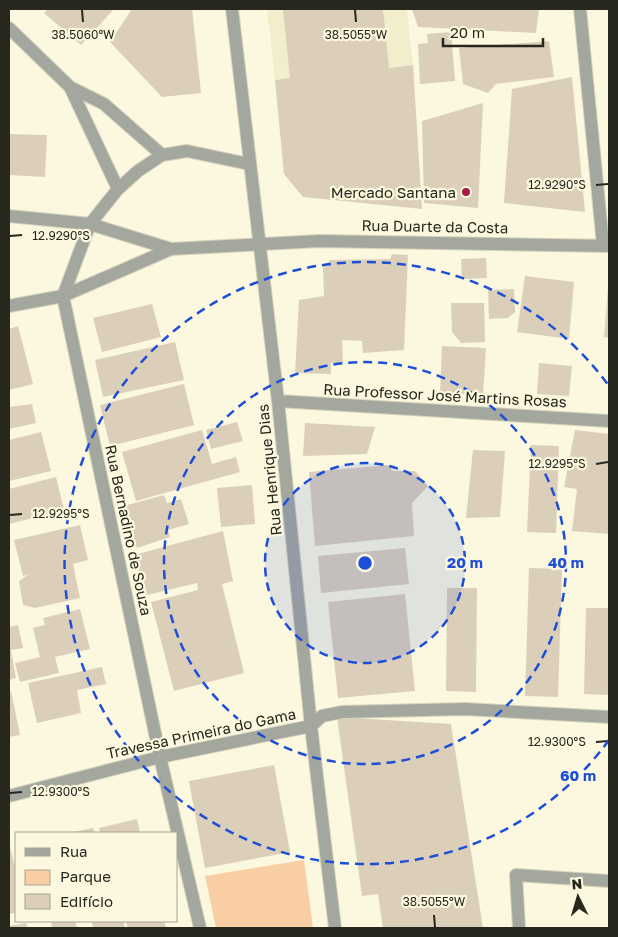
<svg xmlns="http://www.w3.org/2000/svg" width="618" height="937" viewBox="0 0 618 937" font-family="'Golos Text',sans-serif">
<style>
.built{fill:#f2eecd}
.green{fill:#facea5}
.building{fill:#dbcfb9}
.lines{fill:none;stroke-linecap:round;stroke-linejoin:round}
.minor-casing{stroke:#d5d2bc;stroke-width:14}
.minor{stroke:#a4a79d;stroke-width:12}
.ticks{fill:none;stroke:#28271e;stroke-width:2}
.ring{fill:none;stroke:#1d4ed8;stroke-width:2.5;stroke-dasharray:9 6}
.poi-dot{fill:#aa174b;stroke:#fbf8df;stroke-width:2}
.labels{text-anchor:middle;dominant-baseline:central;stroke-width:4.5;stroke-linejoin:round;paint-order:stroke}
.poi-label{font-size:15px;fill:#28271e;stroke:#fbf8df;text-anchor:end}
.street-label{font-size:15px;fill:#28271e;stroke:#fbf8df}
.ticks-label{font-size:12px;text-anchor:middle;fill:#28271e;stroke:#fbf8df;stroke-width:4.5;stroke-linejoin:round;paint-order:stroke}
.centre{fill:#1d4ed8;stroke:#fbf8df;stroke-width:2.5}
.ring-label{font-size:15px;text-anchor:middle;font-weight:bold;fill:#1d4ed8;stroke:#fbf8df;stroke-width:4.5;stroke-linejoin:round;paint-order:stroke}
</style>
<rect width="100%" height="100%" fill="#fbf8df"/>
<path class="built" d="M267,9H407L413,65L275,80Z"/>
<path class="green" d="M304,860L313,928H216L205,876Z"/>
<path class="building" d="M48,9H114L81,45L44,13Z
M132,9H192L201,93L162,97L110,42Z
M283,9H383L389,68L413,65L422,209L303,197L284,174L275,80L290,78Z
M412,9H539L536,33L418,27Z
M451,32L455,81L420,84L418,44L428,43L427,34Z
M549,41L554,77L496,84L488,93L463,84L459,48Z
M572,77L585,212L504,203L512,89Z
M483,103L478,208L424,203L422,121Z
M9,134L47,135L45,177L9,175Z
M392,254L408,255L404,350L363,353L362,341L342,340L343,363H331V374L295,373L299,300L324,296L323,267L330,260L390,259Z
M486,258L487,278L462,279L461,259Z
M525,276L574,282L569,339L517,332Z
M608,288H609V338L604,337Z
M514,289L515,312L508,318L489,319L488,290Z
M451,303H484L485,342L461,343L452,332Z
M152,304L161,337L102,352L93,318Z
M18,326L33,384L9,390V329Z
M175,342L184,380L103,397L95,360Z
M442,346L486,348L483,395L440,393Z
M539,363L572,366L569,396L537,394Z
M184,384L194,425L110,446L100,405Z
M32,404L36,423L9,429V407Z
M237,422L243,441L211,449L206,430Z
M305,423L375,427L367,454L303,456Z
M202,430L212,464L236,457L240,472L136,501L122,452Z
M575,430L609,434V534L572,531L577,489L564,487Z
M41,432L51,471L9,481V440Z
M531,445L559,446L556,533L527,532Z
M473,450L505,451L500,517L466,518Z
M388,465L393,471H415L428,486L412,503L414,536L315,546L309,472Z
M56,477L64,510L9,524V489Z
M252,485L255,524L221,527L217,488Z
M164,495L167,503L181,499L189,524L168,530L170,537L137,548L124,506Z
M80,525L88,560L73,564L80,598L35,608L23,605L19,581L29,574L23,576L14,540Z
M223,531L233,581L222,584L244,673L174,691L151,602L198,590L197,583L147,595L134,555Z
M405,548L409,584L321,593L318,556Z
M529,568L562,569L558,697L525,696Z
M447,588H477L476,692L446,691Z
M405,594L415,691L338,698L328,602Z
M586,608H609V695L584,694Z
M80,609L90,649L55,657L59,673L20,682L15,663L40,657L33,628L45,625L43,618Z
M18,625L23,648L11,650L16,678L9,680V627Z
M102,667L106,684L77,690L81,713L37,723L28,683Z
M11,691L20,735L9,737V692Z
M337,717L451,724L483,928H383L378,894L362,896Z
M274,765L290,852L205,868L189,781Z
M137,819L140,833H100L99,828Z
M93,828L95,833H73V832Z
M9,842L16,872V913L9,914Z
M51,921H75L77,928H52Z
M92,921H123L125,928H93Z
M126,921H164L166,928H128Z
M26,923L28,928H9V926Z"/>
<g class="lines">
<defs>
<path id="minor" d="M232,9L278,401L311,726L335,928
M580,9L603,245
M9,28L70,87L104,104L162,155
M70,87L118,189
M9,216L90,224L118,189L138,171L162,155L187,151L249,164
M171,249L90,224L63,296L160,757L200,928
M9,306L63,296L171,249L319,241L609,246
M278,401L609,421
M9,796L160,757L311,726L322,716L342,712L465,709L609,717
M519,928L516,875L609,881"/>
</defs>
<use href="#minor" class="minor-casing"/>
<use href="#minor" class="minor"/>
</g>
<path class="ticks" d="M82,10L83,22M355,10L356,22M596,185L608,184M10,236L22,235M596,464L608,462M10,515L22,514M596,742L608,741M10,793L22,792M434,915L435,927"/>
<circle cx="365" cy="563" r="100" fill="#1d4ed8" fill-opacity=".12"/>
<g class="ring">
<circle cx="365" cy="563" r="100"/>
<circle cx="365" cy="563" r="201"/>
<path d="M609 740A301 301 0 1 1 609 386"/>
</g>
<circle class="poi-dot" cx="466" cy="192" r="5"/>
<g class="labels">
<g class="poi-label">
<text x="456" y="192">Mercado Santana</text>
</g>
<g class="street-label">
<text transform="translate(435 226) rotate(1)">Rua Duarte da Costa</text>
<text transform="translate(445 395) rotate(3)">Rua Professor José Martins Rosas</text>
<text transform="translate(269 470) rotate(-96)">Rua Henrique Dias</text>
<text transform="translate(129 530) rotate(78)">Rua Bernadino de Souza</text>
<text transform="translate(201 733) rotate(-12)">Travessa Primeira do Gama</text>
</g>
</g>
<g class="ticks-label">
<text x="83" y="39">38.5060°W</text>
<text x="356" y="39">38.5055°W</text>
<text x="557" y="189">12.9290°S</text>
<text x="61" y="240">12.9290°S</text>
<text x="557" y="468">12.9295°S</text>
<text x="61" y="518">12.9295°S</text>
<text x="557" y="746">12.9300°S</text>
<text x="61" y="796">12.9300°S</text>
<text x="434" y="906">38.5055°W</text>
</g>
<circle cx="365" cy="563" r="8" class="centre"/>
<g class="ring-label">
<text x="465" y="568">20 m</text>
<text x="566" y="568">40 m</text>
<text x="578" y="781">60 m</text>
</g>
<rect width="618" height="937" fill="none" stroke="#28271e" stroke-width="20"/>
<rect x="15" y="832" width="162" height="90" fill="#fbf8df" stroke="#a7a492"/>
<rect x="25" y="848" width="25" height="8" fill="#a4a79d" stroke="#a7a492"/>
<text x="60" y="857" font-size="15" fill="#28271e">Rua</text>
<rect x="25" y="870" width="25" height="15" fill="#facea5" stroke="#a7a492"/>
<text x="60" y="882" font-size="15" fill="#28271e">Parque</text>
<rect x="25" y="894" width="25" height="15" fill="#dbcfb9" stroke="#a7a492"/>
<text x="60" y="907" font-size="15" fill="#28271e">Edifício</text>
<g transform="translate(578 897) rotate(355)" stroke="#fbf8df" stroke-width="4" paint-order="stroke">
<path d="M0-4L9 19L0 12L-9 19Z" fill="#28271e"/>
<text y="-8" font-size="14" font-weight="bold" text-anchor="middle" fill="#28271e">N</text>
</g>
<path d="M443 38v8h100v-8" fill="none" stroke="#28271e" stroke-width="2.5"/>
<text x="450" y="38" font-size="15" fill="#28271e" stroke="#fbf8df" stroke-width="4" paint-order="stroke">20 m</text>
</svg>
